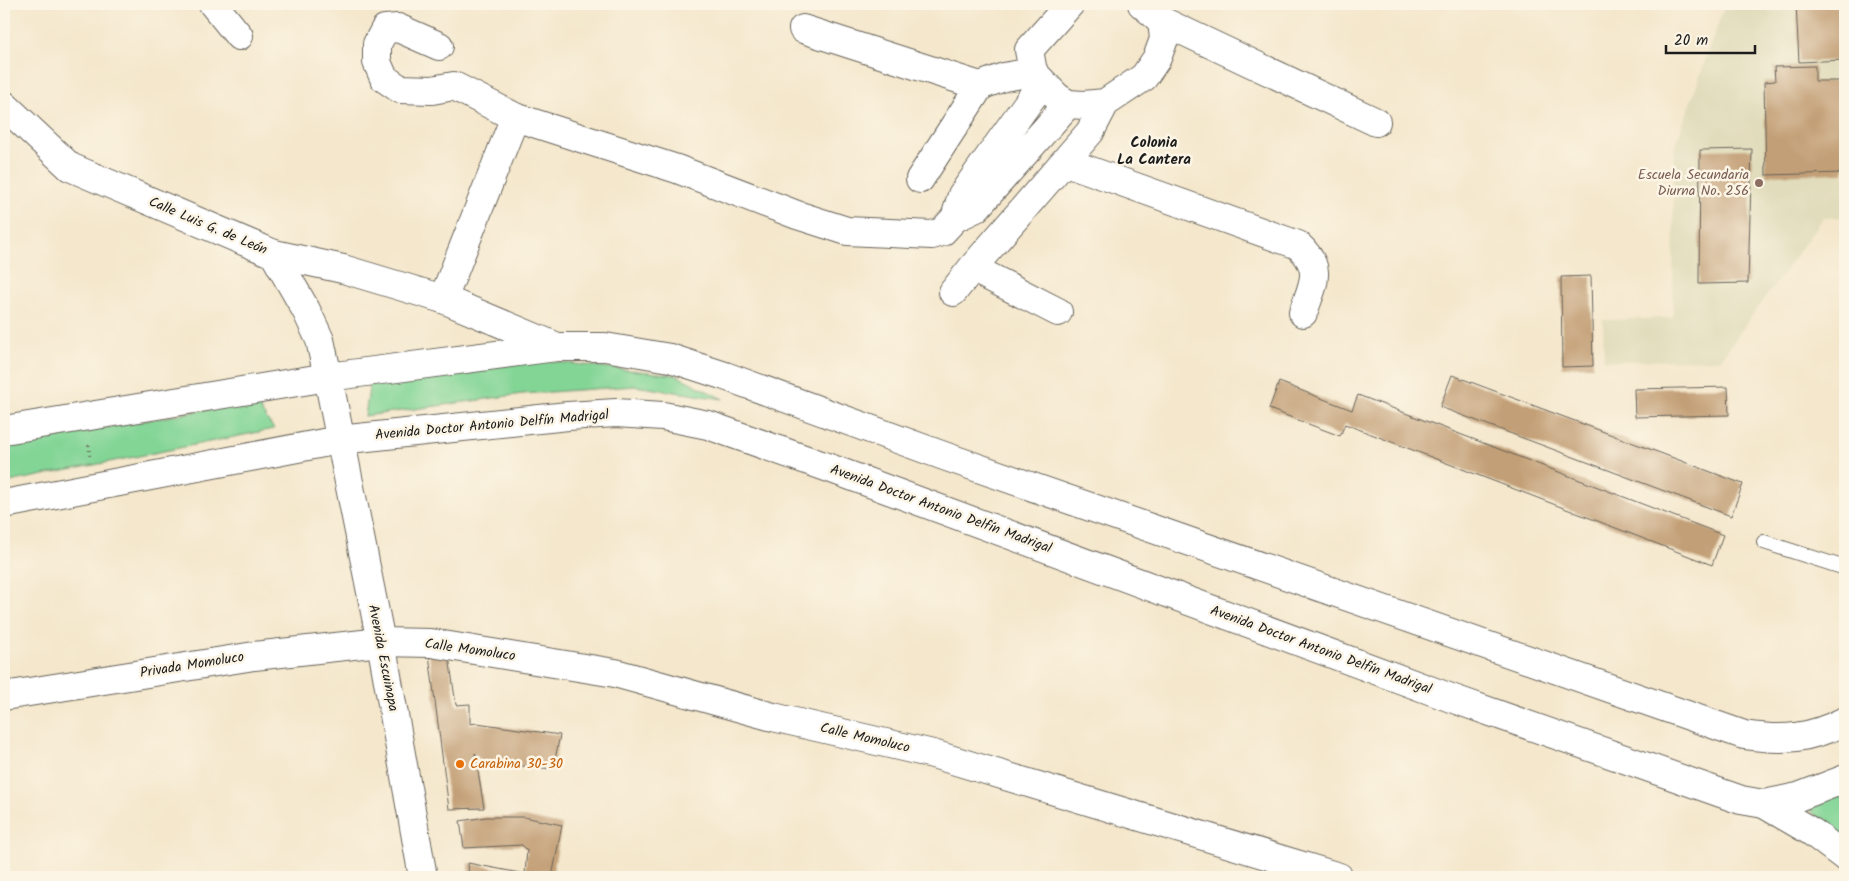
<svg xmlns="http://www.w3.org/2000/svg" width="1849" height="881" viewBox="0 0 1849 881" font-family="Kalam,sans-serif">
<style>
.built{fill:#e1dcbb}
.green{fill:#83d596;stroke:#507859}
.building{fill:#c29f76}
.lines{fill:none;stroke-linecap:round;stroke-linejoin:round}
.lane-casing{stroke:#68635a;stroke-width:16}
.street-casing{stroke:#68635a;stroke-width:30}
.secondary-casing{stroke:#68635a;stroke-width:30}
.primary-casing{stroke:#68635a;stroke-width:30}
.path{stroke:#68635a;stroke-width:3;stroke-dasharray:1 4;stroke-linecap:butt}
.lane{stroke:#fff;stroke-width:14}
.street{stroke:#fff;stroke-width:28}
.secondary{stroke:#fff;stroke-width:28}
.primary{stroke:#fff;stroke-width:28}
.education-dot{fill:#8d6e63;stroke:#fcf5e5;stroke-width:2}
.food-dot{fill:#e8710a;stroke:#fcf5e5;stroke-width:2}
.labels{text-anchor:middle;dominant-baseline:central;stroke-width:5;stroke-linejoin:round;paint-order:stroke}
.education-label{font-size:14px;fill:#785e54;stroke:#fcf5e5;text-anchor:end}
.street-label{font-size:14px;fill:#1c1c1c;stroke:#fcf5e5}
.food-label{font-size:14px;fill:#c56008;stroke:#fcf5e5;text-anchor:start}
.neighbourhood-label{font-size:15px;font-weight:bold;fill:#1c1c1c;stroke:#fcf5e5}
</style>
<rect width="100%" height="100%" fill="#fcf5e5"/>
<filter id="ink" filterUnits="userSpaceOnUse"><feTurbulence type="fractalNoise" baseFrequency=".02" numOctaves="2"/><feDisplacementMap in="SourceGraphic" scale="10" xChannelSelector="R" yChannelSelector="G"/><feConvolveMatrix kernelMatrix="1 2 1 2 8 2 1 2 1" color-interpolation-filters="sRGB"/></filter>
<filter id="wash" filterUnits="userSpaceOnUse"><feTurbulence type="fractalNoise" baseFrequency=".0096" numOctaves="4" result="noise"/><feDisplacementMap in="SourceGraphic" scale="20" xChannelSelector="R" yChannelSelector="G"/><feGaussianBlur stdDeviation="1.12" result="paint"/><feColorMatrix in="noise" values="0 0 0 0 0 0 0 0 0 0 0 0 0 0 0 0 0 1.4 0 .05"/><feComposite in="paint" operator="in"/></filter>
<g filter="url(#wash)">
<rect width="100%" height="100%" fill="#f4e7cc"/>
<path class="built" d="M1725,4H1845V217L1823,218L1720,360L1604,361L1603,320L1673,318L1674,150Z"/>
<path class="green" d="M530,359L676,375L723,399L635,386L522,394L365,416L370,382Z
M254,401L274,429L4,483V446Z
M1845,793V841L1807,807Z"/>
<g id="blocks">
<path class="building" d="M1796,4H1845V60L1799,62Z
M1815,66V81H1842L1844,173L1766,175L1764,82L1775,81L1774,67Z
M1752,149L1748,283L1699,284L1700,150Z
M1591,276L1593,366L1562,367L1561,277Z
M1452,375L1743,484L1731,516L1440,407Z
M1279,382L1352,410L1358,395L1723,535L1712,565L1345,424L1340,436L1269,409Z
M1728,387L1729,415L1635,417L1634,389Z
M428,647L448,650L456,705L470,704V724L477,723L560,735L553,769L481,762L475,753L484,808L449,809Z
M486,817H524L562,825L552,877H469L468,863L525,874L527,850L522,845L464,848L460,821Z"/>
</g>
</g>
<g filter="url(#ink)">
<use href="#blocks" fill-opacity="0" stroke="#68635a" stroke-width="1"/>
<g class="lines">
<defs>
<path id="lane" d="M1764,542L1845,568"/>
<path id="street" d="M213,4L239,36
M1070,4L1029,50L1033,72L1057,97L1068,104L1084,105L1105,103L1144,77L1157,58L1164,39L1162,21L1142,4
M1162,21L1376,122
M803,29L980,86
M439,46L398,28L385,29L377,44V62L384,78L400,89L432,90L454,86L515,117L677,169L797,215L847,231L932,235L942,232L955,218L976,208L1068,104
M4,105L70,167L274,254L306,310L320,340L328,377
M1066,162L1298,245C1324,269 1313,283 1303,313
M920,179L980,86L1004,77L1033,72
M955,218L962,195L1042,83
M953,292L972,268
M443,299L515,117
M1058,312L972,268L1090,132L1105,103
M4,696L254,656L381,642L431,643L615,673L773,717L933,754L1339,877"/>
<path id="secondary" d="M274,254L343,269L443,299L555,346
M328,377L381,642L423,877
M4,430L328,377L556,347H605L670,358L725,376L944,456L1744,735C1784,741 1809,739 1845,721
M4,504L339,440L568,416L616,413L663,416L708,425L832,469L1451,698L1741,800L1764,804L1798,797L1845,779"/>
<path id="primary" d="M1764,804L1812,832L1845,857"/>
</defs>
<use href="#lane" class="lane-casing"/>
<use href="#street" class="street-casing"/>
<use href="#secondary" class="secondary-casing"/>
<use href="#primary" class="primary-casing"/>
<path class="path" d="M89,445L90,459"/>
<use href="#lane" class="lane"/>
<use href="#street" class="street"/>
<use href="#secondary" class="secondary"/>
<use href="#primary" class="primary"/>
</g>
</g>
<circle class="education-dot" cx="1759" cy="183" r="5"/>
<circle class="food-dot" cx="460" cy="764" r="5"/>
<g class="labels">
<g class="education-label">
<text x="1749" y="175">Escuela Secundaria<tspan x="1749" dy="16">Diurna No. 256</tspan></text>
</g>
<g class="street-label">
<text transform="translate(208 226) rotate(23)">Calle Luis G. de León</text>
<text transform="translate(492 425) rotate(-5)">Avenida Doctor Antonio Delfín Madrigal</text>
<text transform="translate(941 509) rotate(20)">Avenida Doctor Antonio Delfín Madrigal</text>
<text transform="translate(470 650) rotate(8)">Calle Momoluco</text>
<text transform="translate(1321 650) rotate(20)">Avenida Doctor Antonio Delfín Madrigal</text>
<text transform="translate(383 658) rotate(79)">Avenida Escuinapa</text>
<text transform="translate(192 665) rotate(-9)">Privada Momoluco</text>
<text transform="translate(865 738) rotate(13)">Calle Momoluco</text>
</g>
<g class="food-label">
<text x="470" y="764">Carabina 30-30</text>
</g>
<g class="neighbourhood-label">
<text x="1154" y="143">Colonia<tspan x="1154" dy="17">La Cantera</tspan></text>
</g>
</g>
<rect width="1849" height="881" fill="none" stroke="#fcf5e5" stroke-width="20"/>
<path d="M1666 45v8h89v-8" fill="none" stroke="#1c1c1c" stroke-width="2.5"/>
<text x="1674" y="45" font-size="15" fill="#1c1c1c" stroke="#fcf5e5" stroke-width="4" paint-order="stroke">20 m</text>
</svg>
